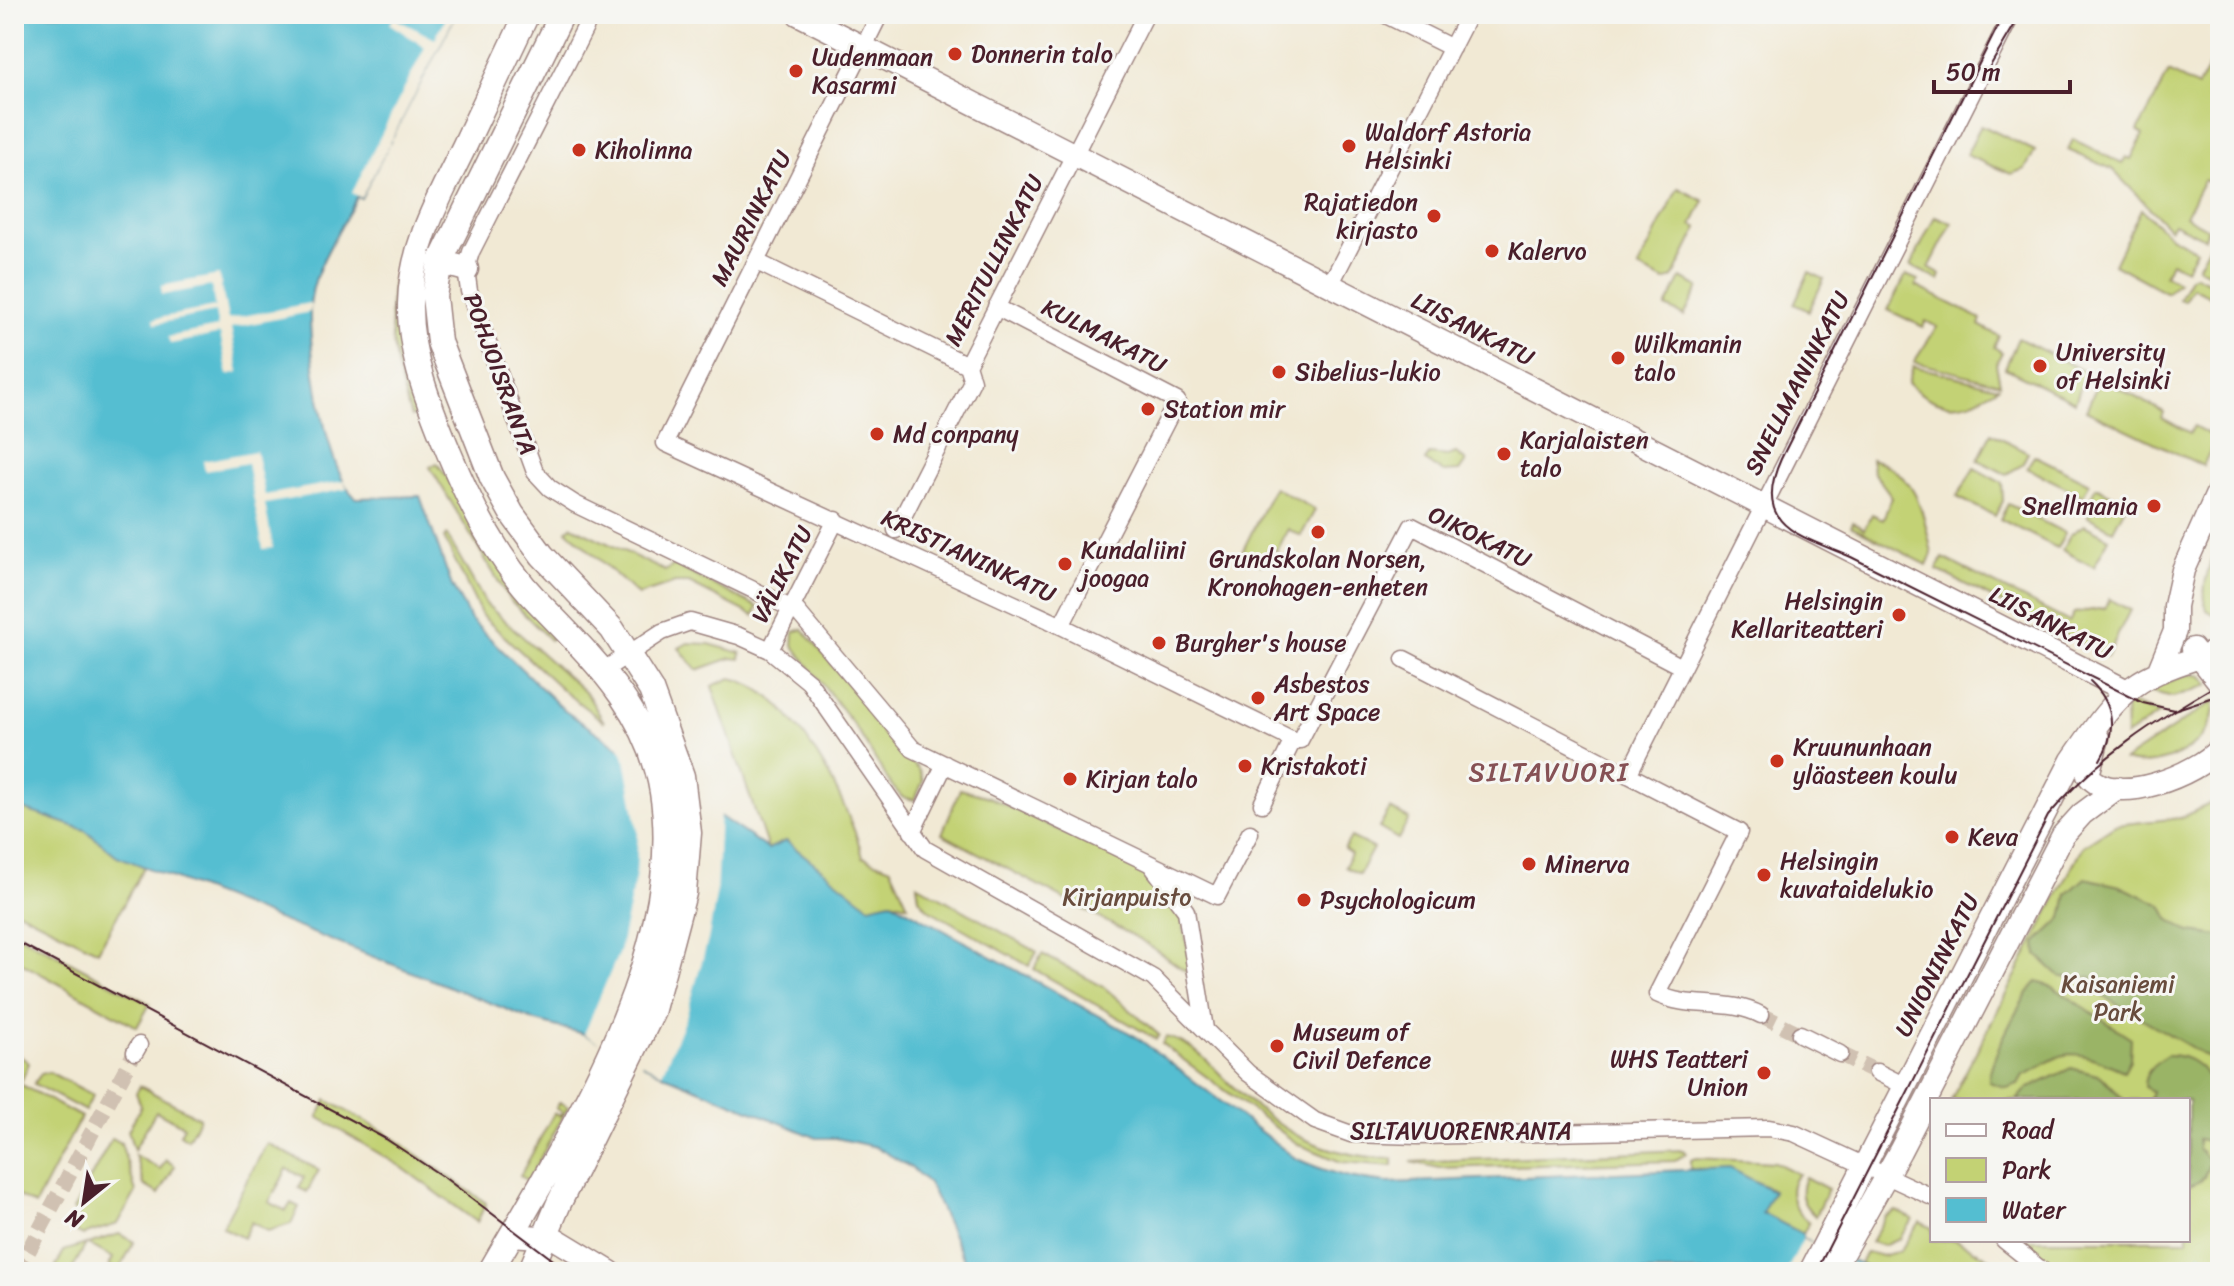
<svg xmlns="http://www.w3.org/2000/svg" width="2234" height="1286" viewBox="0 0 2234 1286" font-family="Sriracha,sans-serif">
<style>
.green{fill:#c3d274;stroke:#867850;stroke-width:2}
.forest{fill:#9ab466;stroke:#726a48;stroke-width:2}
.water{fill:#54bed1;stroke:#4f6e7e;stroke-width:2}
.pier{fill:#f1e9d4}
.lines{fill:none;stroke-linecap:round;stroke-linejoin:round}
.stream{stroke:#54bed1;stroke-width:5}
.street-tunnel{stroke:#d0c1b2;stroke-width:16;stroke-dasharray:16 8;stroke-linecap:butt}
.street-casing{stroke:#9e8480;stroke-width:19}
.secondary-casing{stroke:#9e8480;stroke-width:25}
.primary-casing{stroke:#9e8480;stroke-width:27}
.street{stroke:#fff;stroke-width:16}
.secondary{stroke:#fff;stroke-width:22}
.primary{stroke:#fff;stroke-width:24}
.tram{stroke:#4a1f2b;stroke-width:2}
.poi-dot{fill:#c8321e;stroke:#f6f6f2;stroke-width:3}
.labels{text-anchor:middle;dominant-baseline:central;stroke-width:6;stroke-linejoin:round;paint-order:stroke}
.poi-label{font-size:24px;fill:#4a1f2b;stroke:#f6f6f2;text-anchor:start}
.street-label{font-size:24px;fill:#4a1f2b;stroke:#f6f6f2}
.park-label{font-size:24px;fill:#684c3d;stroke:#f6f6f2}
.neighbourhood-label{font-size:26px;letter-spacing:2px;fill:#865155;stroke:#f6f6f2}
</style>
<rect width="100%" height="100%" fill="#f6f6f2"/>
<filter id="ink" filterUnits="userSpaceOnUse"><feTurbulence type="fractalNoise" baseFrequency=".0125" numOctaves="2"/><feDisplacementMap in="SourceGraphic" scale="16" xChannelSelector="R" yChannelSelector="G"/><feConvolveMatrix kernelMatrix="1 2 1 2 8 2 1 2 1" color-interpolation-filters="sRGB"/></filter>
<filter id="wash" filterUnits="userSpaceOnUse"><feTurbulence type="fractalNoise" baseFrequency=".006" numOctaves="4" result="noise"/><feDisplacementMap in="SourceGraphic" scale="32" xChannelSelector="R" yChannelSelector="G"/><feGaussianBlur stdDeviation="1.8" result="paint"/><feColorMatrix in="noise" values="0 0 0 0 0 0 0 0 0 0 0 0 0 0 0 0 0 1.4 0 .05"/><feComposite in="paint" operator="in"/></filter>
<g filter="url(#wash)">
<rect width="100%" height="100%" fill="#f1e9d4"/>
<path class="green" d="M2220,46V186L2204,180L2185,216L2208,229L2204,238L2174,223L2170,229L2112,169L2068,150L2073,139L2122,164L2126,157L2131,159L2143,135L2138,131L2169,72L2198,87Z
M1981,125L2035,151L2025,169L2011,174L1966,155Z
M1678,188L1704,201L1692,225L1698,228L1673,278L1665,281L1638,268Z
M418,206L425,212C381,272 404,348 418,414L411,417C385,332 380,289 418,206Z
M2141,209L2170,236L2196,250L2186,269L2171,262L2165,275L2178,282L2167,293L2114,264Z
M1935,216L1952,223L1929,268L1941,275L1939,280L1911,266Z
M2215,234L2220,236V279L2197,267Z
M1809,272L1824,279L1809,311L1794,304Z
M1906,275L1918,280L1916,286L1981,319L1979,325L1999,336L1994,347L2002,352L1996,364L2000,384L1914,362L1937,327L1926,321L1923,327L1888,310Z
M2195,275L2220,287V301L2192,287L2184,301L2179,299L2190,277Z
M1681,278L1699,287L1684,316L1666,307Z
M2018,338L2086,372L2075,402L2005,368Z
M1913,366L1998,387C1964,411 1937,411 1908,383Z
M2105,381L2164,412L2162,418L2190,433L2194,426L2216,438L2203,466L2086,410L2097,385Z
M1991,433L2028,452L2022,465L2006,474L1978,460Z
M1456,453L1466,461L1459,471L1443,472L1425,461L1430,454L1448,456Z
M2034,455L2089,483L2083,496L2027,468Z
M1871,459C1918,473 1923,512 1932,554L1927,565L1851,526L1853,522L1864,529L1872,514L1883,519L1892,497L1873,471Z
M437,463L555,634L550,640L509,599L430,467Z
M1974,468L2002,483L2003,501L1995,516L1957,497Z
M1274,487L1315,510L1301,536L1288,529L1277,551L1270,547L1261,565L1241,554Z
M2096,487L2127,503L2113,530L2088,517L2089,500Z
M2008,504L2065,533L2057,548L2000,519Z
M2084,525L2109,538L2094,567L2062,550L2070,535Z
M572,526L665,571L674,565L758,607L754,616L689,583H675L638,595L567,530Z
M447,535L486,604L587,694L604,722L566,693L482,616L444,538Z
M2220,539V618L2207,610C2199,589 2211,559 2220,539Z
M1943,558L2069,622L2074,613L2105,608L2109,599L2130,610L2107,657L1937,570Z
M803,629L920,772L923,781L915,800L902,797L891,785L856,728L793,645L794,632Z
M688,643L709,644L741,653L740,659L731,658L697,670L679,648Z
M2190,674L2202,676L2209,685L2173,697L2144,690Z
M731,678C794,691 847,800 863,857L891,868L908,905L891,901L869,907L786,841L768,849L712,686Z
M2214,701C2217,744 2161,773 2124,761Z
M2128,702L2159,714L2126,736L2125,706Z
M960,789L989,797L1150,873L1181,914L1193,976L1141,940L942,834Z
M2220,799V1272H2056L2016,1240H2188V1100H1951L2083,846L2115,825L2180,818Z
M14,806L85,830L117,856L145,865L98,951L14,909Z
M1390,809L1409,819L1398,839L1379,828Z
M1351,837L1373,848L1359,874L1345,867L1351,854L1344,849Z
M917,884L1037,952L1029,966L928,909L919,898Z
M14,932L150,1004L137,1027L14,959Z
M1042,954L1104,987L1159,1035L1156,1039L1034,969Z
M1166,1037C1194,1043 1211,1065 1230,1084C1283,1134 1320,1155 1393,1159V1166L1341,1162L1298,1144L1162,1044Z
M14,1051L29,1063L20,1084L81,1117L35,1205L14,1194Z
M49,1072L93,1095L85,1111L34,1084L41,1074Z
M140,1086L200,1118L188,1139L180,1134L184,1126L156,1111L134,1150L128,1131L141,1106L136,1093Z
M327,1100L388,1134L486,1203L477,1222L400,1166L318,1117Z
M560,1102L568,1107L528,1181L520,1176L554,1113L560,1116L562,1112L556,1108Z
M112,1138L121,1143L136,1192L118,1224L83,1235L72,1229L79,1216L73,1210Z
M267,1143L319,1170L307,1192L299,1188L304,1177L287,1169L269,1202L286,1211L291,1203L299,1207L291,1224L268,1231L251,1222L243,1238L222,1227Z
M1683,1150L1686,1153L1675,1161L1440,1168L1411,1162Z
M135,1155L160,1169L166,1160L175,1166L159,1194L144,1185Z
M1696,1158L1775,1162L1799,1174C1784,1187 1793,1211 1809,1222L1803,1234L1761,1213L1773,1190L1730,1169H1690V1160Z
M1805,1177L1828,1189L1815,1216C1802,1204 1798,1194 1805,1177Z
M1896,1211L1913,1219L1899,1239L1883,1246L1871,1242L1885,1217Z
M1920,1222L1932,1228V1240H1956L2014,1272H1958L1951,1268L1948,1272H1875L1860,1264L1866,1252L1882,1256L1900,1251Z
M119,1234L134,1242L119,1270L109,1266L113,1258L88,1244Z
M86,1244L71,1272H53L64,1251Z"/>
<path class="forest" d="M2085,878L2120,886L2162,905L2169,919L2190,932L2220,936V1064L2105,997L2092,977H2061L2037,955L2036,943L2062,918L2067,894Z
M2037,982L2053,987L2131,1038L2130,1060L2124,1071C2104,1063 2077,1047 2056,1058C2044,1063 2037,1071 2023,1075L2018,1084L2007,1088L1989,1082C1987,1064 2023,995 2037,982Z
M2167,1055C2211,1054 2228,1107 2218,1143L2198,1139V1148L2210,1162C2204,1176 2204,1182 2188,1186V1100H2149L2152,1091L2144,1087C2144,1071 2154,1063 2167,1055Z
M2071,1068L2101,1076L2124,1100H2017L2027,1089Z"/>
<path class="water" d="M14,14H456L361,198L357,197C342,228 316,263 311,298C305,333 326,480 357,498L420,496L452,586L471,620L565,711L768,849L786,841L869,906L891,901L1135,1036L1295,1158C1325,1172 1354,1180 1388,1183L1730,1168L1773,1191L1762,1213L1803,1234V1239L1875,1272H970L929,1184L913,1169L876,1147L836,1138H817L667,1076L584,1034L536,1021L117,856L85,830L14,806Z"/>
<path class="pier" d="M448,14H456L381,160L361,198L358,196L352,193L425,47L390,24L394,18L435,39Z
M219,275L228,319L310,303L311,307L310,312L231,328L239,372L228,375L220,334L170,344L168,337L218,327L215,312L155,324L154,319L215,307L211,286L162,295L161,286Z
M256,451L265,495L344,481L347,489L265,504L273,548L263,549L247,463L205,471L203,461Z
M618,742L720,811L716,896L708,940L687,1014L662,1073L642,1063L639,1067L584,1034L619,952L636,874L638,832L626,763Z
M1803,1239L1858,1267L1855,1272H1786Z"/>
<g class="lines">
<path class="stream" d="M2200,1256L2203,1272"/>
</g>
</g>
<g filter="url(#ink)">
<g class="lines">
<path class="street-tunnel" d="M1761,1015L1800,1034
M1840,1054L1877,1072
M17,1272L135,1052"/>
<defs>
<path id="street" d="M592,14L471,252L466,269L469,291L535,472L550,488L575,504L797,611L913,749L1217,896L1250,833
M880,14L665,443L1049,620L1293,740
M1384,14L1452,48
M757,262L967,365
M1330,285L1469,14
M996,307L1177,401L1061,626
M896,530L972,381L967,365L1146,14
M770,650L836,520
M1404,659L1739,832L1657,994C1690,1010 1728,998 1761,1015
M604,670L662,632L690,622L739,636L770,650L809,682L925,849L1153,978L1248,1073L1315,1121L1351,1134L1419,1136L1769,1128L1794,1133L1932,1197
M1628,775L2012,14
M1262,804L1293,740H1300L1412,526L1682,667
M912,832L945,764
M1152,866L1186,911L1205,1029
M1800,1034L1840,1054
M135,1052L139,1045
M1877,1072L1905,1086
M2004,1240L2044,1272"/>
<path id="secondary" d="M798,14L2125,690
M2193,649L2220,683
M2159,670L2175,631V606L2183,570L2220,487
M2098,738L2088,775C2113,809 2198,774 2220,748
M511,1235L554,1238L610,1272
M1810,1272L2072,760C2124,685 2132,677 2220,651
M1832,1272L1900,1151L2063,835L2082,814L2117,788"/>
<path id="primary" d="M440,262L466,269
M490,1272C567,1138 688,953 662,792C649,711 593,659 538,602C497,559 472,508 449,453C430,407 409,356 410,304C411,246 439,198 464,147C485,103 506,58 527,14
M530,1272L559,1203L652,1013L684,893L689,833L682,776L651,690L612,629L542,555L512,514L492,478L439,342L434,296L440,262L562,14"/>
</defs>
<use href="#street" class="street-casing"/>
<use href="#secondary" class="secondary-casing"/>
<use href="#primary" class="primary-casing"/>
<use href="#street" class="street"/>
<use href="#secondary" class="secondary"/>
<use href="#primary" class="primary"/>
<path class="tram" d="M2004,14L1781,459C1750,527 1802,536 1851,557L2143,703L2174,710L2210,698
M1986,73L2021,14
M2090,681C2115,704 2117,732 2100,760
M14,940L386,1139L445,1178L569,1272
M1816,1272L2048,816C2095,759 2157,719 2220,683"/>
</g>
</g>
<g class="poi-dot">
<circle cx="955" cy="54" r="8"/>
<circle cx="796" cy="71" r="8"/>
<circle cx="1349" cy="146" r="8"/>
<circle cx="579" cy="150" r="8"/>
<circle cx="1434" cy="216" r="8"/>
<circle cx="1492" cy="251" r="8"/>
<circle cx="1618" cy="358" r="8"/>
<circle cx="2040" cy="366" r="8"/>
<circle cx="1279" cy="372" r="8"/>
<circle cx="1148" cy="409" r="8"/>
<circle cx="877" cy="434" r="8"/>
<circle cx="1504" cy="454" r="8"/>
<circle cx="2154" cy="506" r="8"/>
<circle cx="1318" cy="532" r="8"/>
<circle cx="1065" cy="564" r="8"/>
<circle cx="1899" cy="615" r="8"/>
<circle cx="1159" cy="643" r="8"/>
<circle cx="1258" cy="698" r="8"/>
<circle cx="1777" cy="761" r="8"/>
<circle cx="1245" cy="766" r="8"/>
<circle cx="1070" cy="779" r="8"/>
<circle cx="1952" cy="837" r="8"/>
<circle cx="1529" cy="864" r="8"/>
<circle cx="1764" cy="875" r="8"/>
<circle cx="1304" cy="900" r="8"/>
<circle cx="1277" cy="1046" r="8"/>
<circle cx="1764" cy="1073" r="8"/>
</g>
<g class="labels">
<g class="poi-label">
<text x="971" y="54">Donnerin talo</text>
<text x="812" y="57">Uudenmaan<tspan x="812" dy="28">Kasarmi</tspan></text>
<text x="1365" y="132">Waldorf Astoria<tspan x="1365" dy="28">Helsinki</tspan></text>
<text x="595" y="150">Kiholinna</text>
<text x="1418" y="202" text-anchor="end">Rajatiedon<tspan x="1418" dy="28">kirjasto</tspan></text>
<text x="1508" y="251">Kalervo</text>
<text x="1634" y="344">Wilkmanin<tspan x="1634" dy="28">talo</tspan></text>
<text x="2056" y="352">University<tspan x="2056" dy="28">of Helsinki</tspan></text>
<text x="1295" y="372">Sibelius-lukio</text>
<text x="1164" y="409">Station mir</text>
<text x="893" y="434">Md conpany</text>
<text x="1520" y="440">Karjalaisten<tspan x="1520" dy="28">talo</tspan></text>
<text x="2138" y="506" text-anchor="end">Snellmania</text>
<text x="1081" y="550">Kundaliini<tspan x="1081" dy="28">joogaa</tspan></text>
<text x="1318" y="559" text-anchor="middle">Grundskolan Norsen,<tspan x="1318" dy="28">Kronohagen-enheten</tspan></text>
<text x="1883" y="601" text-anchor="end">Helsingin<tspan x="1883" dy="28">Kellariteatteri</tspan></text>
<text x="1175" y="643">Burgher's house</text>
<text x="1274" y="684">Asbestos<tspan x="1274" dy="28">Art Space</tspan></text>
<text x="1793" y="747">Kruununhaan<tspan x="1793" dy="28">yläasteen koulu</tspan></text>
<text x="1261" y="766">Kristakoti</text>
<text x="1086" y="779">Kirjan talo</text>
<text x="1968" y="837">Keva</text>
<text x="1780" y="861">Helsingin<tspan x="1780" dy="28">kuvataidelukio</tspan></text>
<text x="1545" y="864">Minerva</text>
<text x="1320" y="900">Psychologicum</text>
<text x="1293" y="1032">Museum of<tspan x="1293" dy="28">Civil Defence</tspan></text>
<text x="1748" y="1059" text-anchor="end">WHS Teatteri<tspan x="1748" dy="28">Union</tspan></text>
</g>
<g class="street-label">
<text transform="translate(751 218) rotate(-63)">MAURINKATU</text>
<text transform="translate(994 260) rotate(-63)">MERITULLINKATU</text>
<text transform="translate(1473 329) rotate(27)">LIISANKATU</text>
<text transform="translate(1104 336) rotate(27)">KULMAKATU</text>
<text transform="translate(500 374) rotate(70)">POHJOISRANTA</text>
<text transform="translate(1797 383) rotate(-63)">SNELLMANINKATU</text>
<text transform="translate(1480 537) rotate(26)">OIKOKATU</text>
<text transform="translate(969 556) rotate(25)">KRISTIANINKATU</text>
<text transform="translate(782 574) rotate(-63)">VÄLIKATU</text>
<text transform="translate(2051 623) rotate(27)">LIISANKATU</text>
<text transform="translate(1937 965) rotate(-63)">UNIONINKATU</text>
<text x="1461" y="1131">SILTAVUORENRANTA</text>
</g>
<g class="park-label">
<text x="1127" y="897">Kirjanpuisto</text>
<text x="2118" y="984">Kaisaniemi<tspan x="2118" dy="28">Park</tspan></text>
</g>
<g class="neighbourhood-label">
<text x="1549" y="772">SILTAVUORI</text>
</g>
</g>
<rect width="2234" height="1286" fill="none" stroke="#f6f6f2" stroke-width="48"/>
<rect x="1930" y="1098" width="260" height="144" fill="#f6f6f2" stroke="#b1a0a2" stroke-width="2"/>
<rect x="1946" y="1124" width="40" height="12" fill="#ffffff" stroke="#b1a0a2" stroke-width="2"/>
<text x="2002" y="1138" font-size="24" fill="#4a1f2b">Road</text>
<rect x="1946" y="1158" width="40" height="24" fill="#c3d274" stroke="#b1a0a2" stroke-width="2"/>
<text x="2002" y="1178" font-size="24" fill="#4a1f2b">Park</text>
<rect x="1946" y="1198" width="40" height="24" fill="#54bed1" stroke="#b1a0a2" stroke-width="2"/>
<text x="2002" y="1218" font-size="24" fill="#4a1f2b">Water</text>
<g transform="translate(84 1202) rotate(210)" stroke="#f6f6f2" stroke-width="6" paint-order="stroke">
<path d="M0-6L14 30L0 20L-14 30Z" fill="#4a1f2b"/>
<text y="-12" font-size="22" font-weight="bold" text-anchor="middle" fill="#4a1f2b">N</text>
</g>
<path d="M1934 80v12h136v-12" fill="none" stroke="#4a1f2b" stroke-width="4"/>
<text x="1946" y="80" font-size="24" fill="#4a1f2b" stroke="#f6f6f2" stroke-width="6" paint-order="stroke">50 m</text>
</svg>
